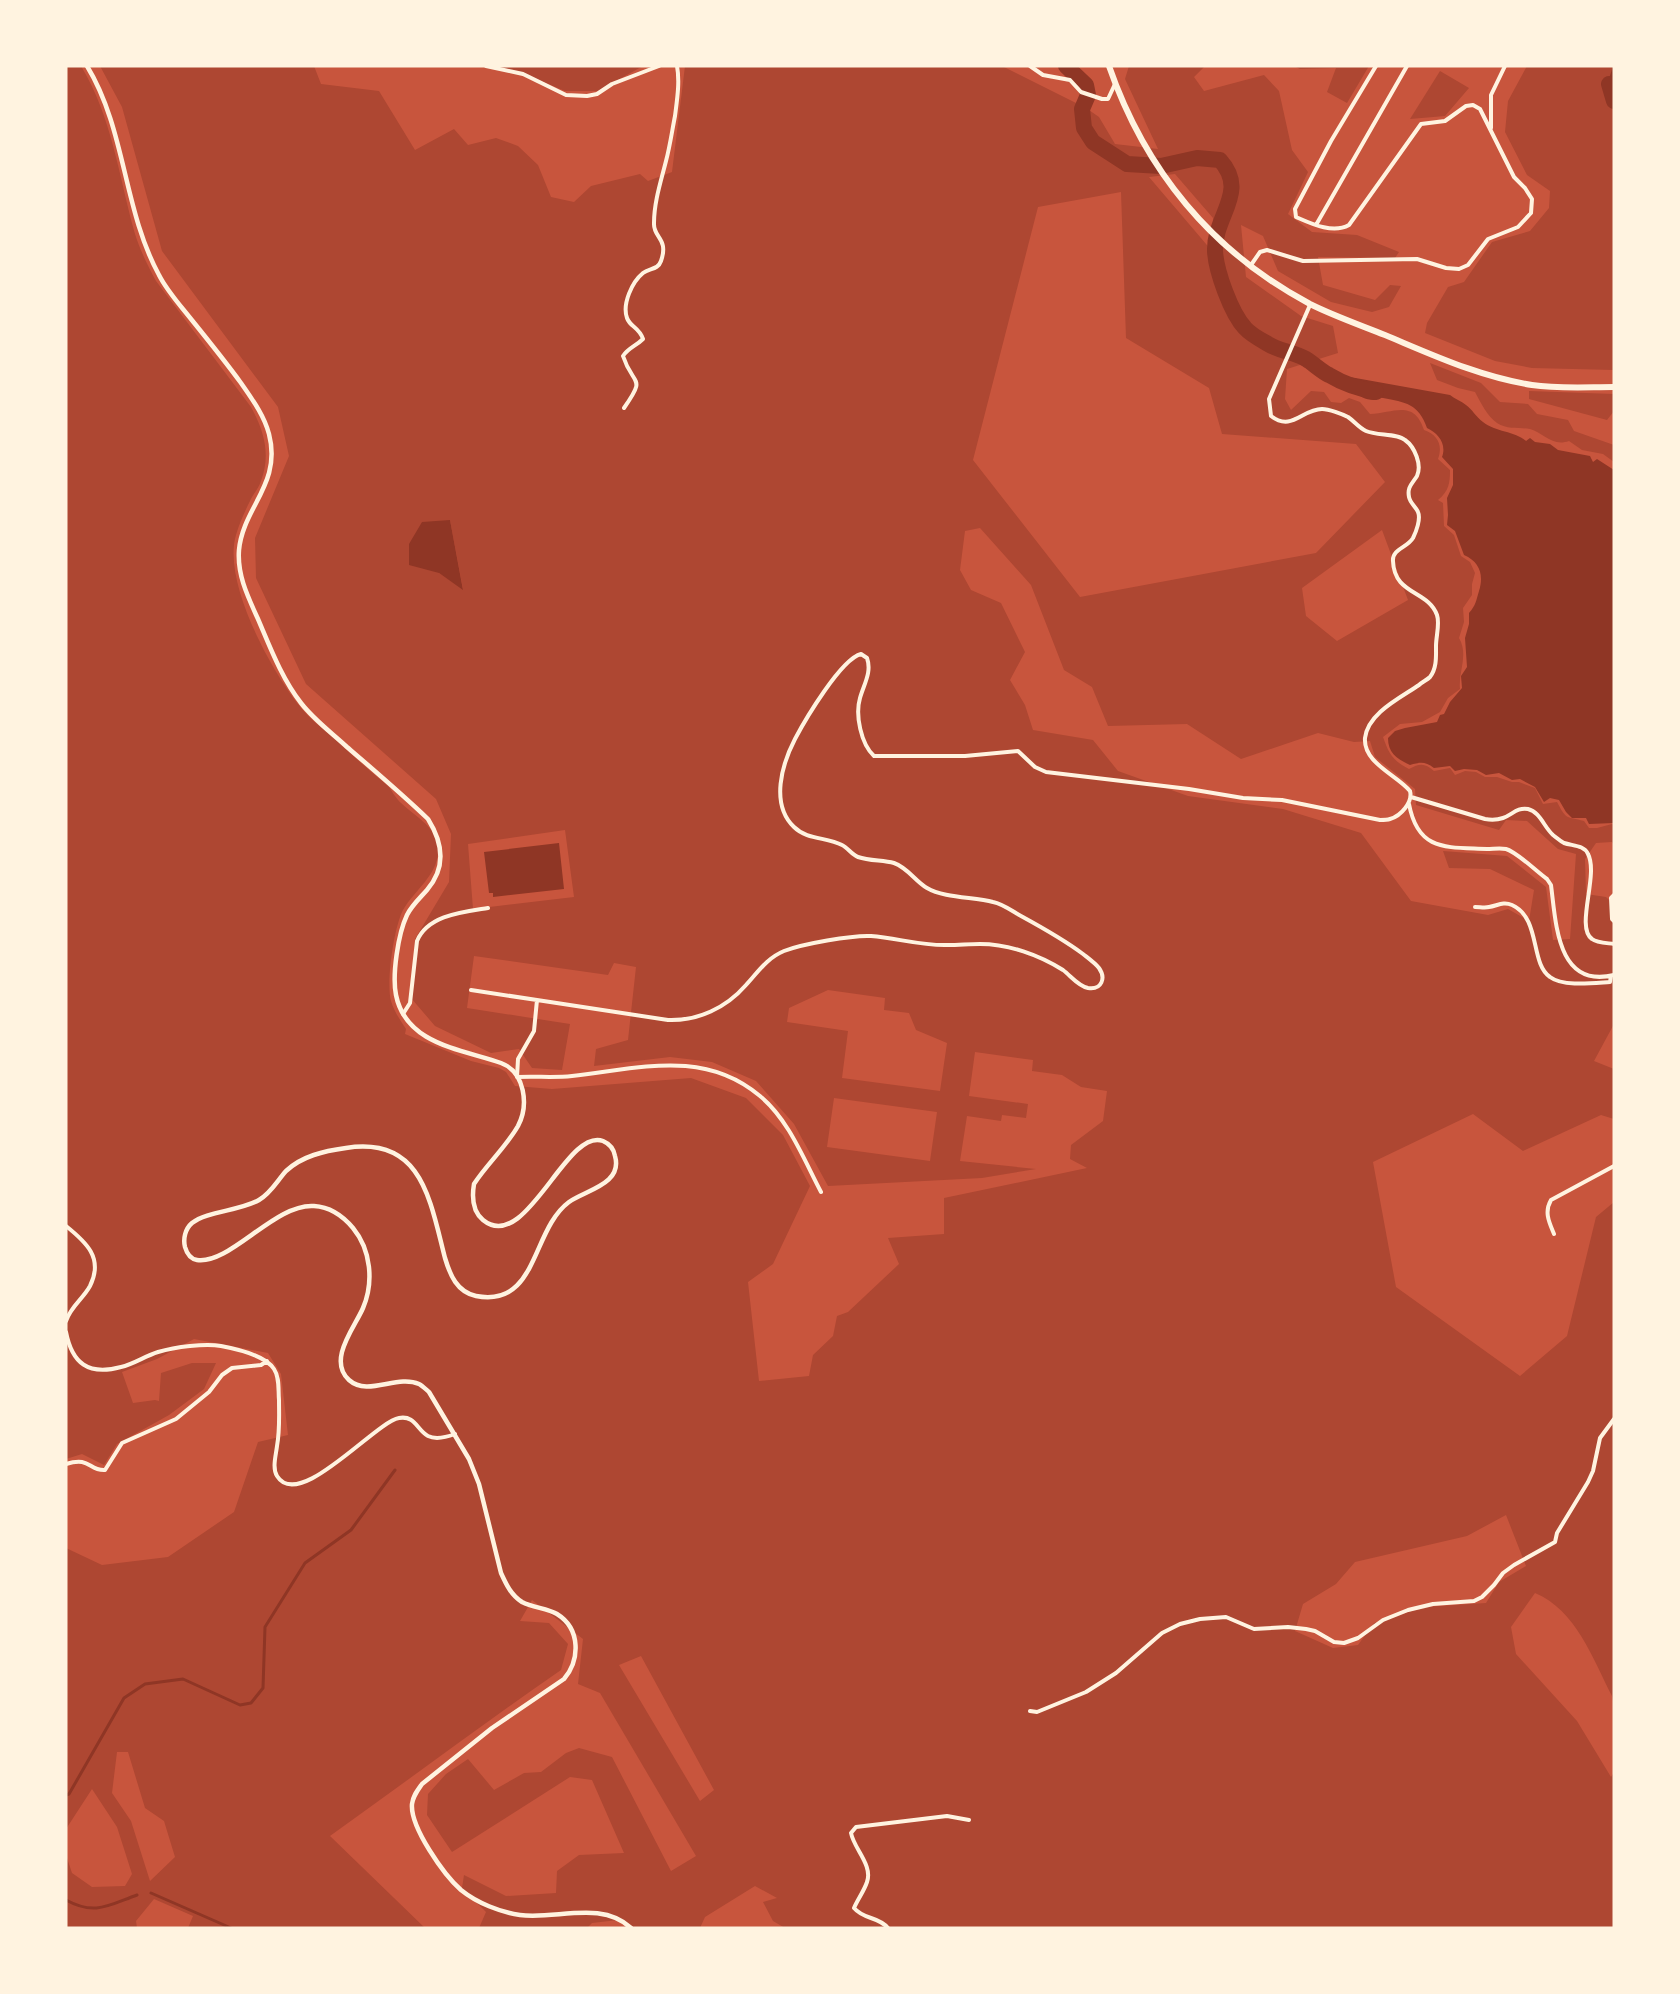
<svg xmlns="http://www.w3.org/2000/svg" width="1680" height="1994" viewBox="0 0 1680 1994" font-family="Helvetica,sans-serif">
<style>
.green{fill:#ae4732;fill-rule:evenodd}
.water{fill:#8f3625}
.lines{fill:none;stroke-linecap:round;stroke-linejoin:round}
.stream{stroke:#8f3625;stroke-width:3}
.river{stroke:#8f3625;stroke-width:16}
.minor{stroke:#fff3e0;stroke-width:4}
.tertiary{stroke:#fff3e0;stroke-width:4.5}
.primary{stroke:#fff3e0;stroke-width:6}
</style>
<rect width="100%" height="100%" fill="#c8553d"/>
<path class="green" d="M66,66H81C112,117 119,177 135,234C140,250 148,266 156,281L251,407C264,431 271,454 261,481C259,488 253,494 250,501C245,511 239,524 236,535C222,582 272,673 302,709C309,718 320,726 329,734C348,751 367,769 387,785C391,789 392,792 395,796C404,810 430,821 436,839C446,870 416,887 403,910C394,927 386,982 391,1001C394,1011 400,1020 406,1029L405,1034L471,1061L499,1068L506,1072L515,1086L552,1089L691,1078L746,1098L783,1135L810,1186L773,1264L748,1282L759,1381L809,1376L813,1355L833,1336L837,1316L848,1312L899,1264L888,1238L944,1234V1198L1087,1168L1070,1159L1071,1145L1103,1121L1107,1091L1081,1087L1062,1075L1032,1071L1033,1060L975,1052L969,1096L1028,1104L1026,1118L1002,1115L1001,1121L967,1116L960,1161L1036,1169L982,1178L828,1186L794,1124L756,1081L712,1062L670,1057L594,1066L596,1049L628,1040L636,967L614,963L608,975L474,956L467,1008L570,1024L562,1070L532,1068L519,1049L491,1053L435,1026L411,998L415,939L449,882L451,834L436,799L306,684L256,578L255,538L289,456L278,407L162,251L122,107L100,66H314L321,84L379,91L415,150L454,129L468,145L496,138L518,146L538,165L551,197L574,202L591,186L640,174L648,181L672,172L685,66H1002L1086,108L1099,117L1115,144L1158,149L1125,79L1129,66H1205L1194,77L1204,91L1264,75L1279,91L1292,150L1308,172L1288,214L1312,232L1357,235L1399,252L1395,258L1318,257L1323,285L1375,300L1390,285L1401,286L1389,307L1372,312L1331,302L1278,271L1263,236L1241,225L1246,277L1301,316L1333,326L1338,353L1287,369L1285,399L1291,410L1311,391L1324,392L1331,402L1341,403L1349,398L1360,402L1370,414C1394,413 1414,399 1424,430C1438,435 1443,445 1438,459L1450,470C1450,483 1449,491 1438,500L1443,503L1444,526L1454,535L1461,556L1470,562L1475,573L1472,584V595L1463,608L1464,622L1459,638C1469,655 1458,672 1460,689L1448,698L1440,712L1422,722L1400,724L1383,737C1389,754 1392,760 1409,769C1420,763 1425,763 1434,771L1450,768L1455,775L1465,771L1476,772L1485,777H1497L1512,782H1519L1535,788L1543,804L1557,802C1567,821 1566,816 1584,821L1589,828H1597L1612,824L1614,825V845L1612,842L1596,843L1585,859L1586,894L1606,897L1614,905V1024L1594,1061L1614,1069V1119L1601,1115L1523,1151L1473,1114L1373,1162L1396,1287L1520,1376L1567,1336L1596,1217L1614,1202V1707L1612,1696C1593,1659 1576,1610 1535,1593L1511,1627L1516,1654L1577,1721L1611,1777L1614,1772V1928H785L773,1921L763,1902L777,1898L755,1886L705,1917L700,1928H630L618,1920L592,1923L587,1928H479L486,1912L462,1888L464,1875L506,1896L556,1893L557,1871L579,1855L624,1853L592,1780L570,1777L452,1852L427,1815L428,1794L446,1774L468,1759L494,1790L524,1773L541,1772L566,1753L579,1748L612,1757L671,1871L696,1856L600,1693L578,1684L583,1639L532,1600L520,1621L549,1623L568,1644L561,1670C483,1724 407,1781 330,1836L425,1928H188L193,1916L154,1899L136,1921L137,1928H66V1855L72,1873L92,1887L125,1886L132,1874L117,1827L92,1789L66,1829V1548L102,1565L168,1557L234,1512L258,1442L288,1435L281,1374L268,1353L194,1339L157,1359L122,1372L133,1403L155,1400L159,1401L161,1373L192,1363H216L204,1389L169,1415L117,1444L104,1465L82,1454L66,1459ZM1175,174L1213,218L1212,251L1149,177ZM1121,192L1126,338L1209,388L1222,434L1356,444L1385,482L1316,553L1080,597L973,460L1038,207ZM450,520L463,589L439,573ZM980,528L1031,585L1064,670L1092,687L1108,726L1187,724L1241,759L1318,733L1354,742L1370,741L1375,757L1415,789L1416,805L1499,830L1506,820L1527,821L1558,849L1576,854L1570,939L1553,940L1546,887L1507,856L1443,851L1449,868L1490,869L1534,890L1529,921L1508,909L1488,915L1411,901L1361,833L1283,809L1188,796L1118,771L1093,740L1033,730L1025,705L1010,680L1025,652L1001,603L971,590L960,570L965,531ZM1382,530L1408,600L1337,641L1306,616L1302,588ZM565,830L574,897L473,909L468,844ZM828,990L885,998L884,1010L909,1013L916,1030L947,1043L940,1091L842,1078L848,1031L787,1022L789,1008ZM834,1098L937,1112L930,1161L827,1147ZM1506,1515L1526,1566L1499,1582L1486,1603L1424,1607L1374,1623L1358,1645L1333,1648L1295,1631L1303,1604L1336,1584L1355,1562L1467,1536ZM641,1656L714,1790L700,1801L619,1665ZM117,1752H128L145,1808L164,1821L175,1857L150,1881L131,1821L112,1793Z
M484,66H643L598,91H565L529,76Z
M1294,66H1369L1347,103L1327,92L1336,68L1300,69Z
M1527,66H1614V370L1532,368L1495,361L1425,333L1427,323L1448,287L1464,282L1492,242L1530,231L1549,208L1550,191L1527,175L1505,132L1508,101Z
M1440,71L1469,88L1445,116L1410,119Z
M1430,363L1481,383L1500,402L1528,404L1537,414L1568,420L1574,431L1614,445V462L1603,454L1582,450L1569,441C1552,447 1544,433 1530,429C1519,427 1508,430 1497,423C1487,416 1481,403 1475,392L1458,388L1437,380Z
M1529,391L1614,394V411L1607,420L1529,399Z"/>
<path class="water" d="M1350,377L1450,395C1455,399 1461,401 1466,405C1472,409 1476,417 1483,422C1495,432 1515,431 1526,441L1530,438L1535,442L1550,444L1558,450L1590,456L1593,462L1597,459L1614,470V823L1589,824L1586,818H1572L1566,812L1559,800L1550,798L1544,802L1535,787L1520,779L1512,780L1499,773L1486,775L1477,770L1464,769L1455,771L1450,766L1434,768C1425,761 1420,762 1410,765C1397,759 1388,753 1388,738L1395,731L1405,728L1437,722L1440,715L1444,714L1450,702L1462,688L1461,676L1467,667L1465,638L1469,624V613C1476,605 1476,601 1479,591C1484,575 1480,562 1464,555L1455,531L1447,525L1448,515L1447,498L1453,485V469L1442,457C1447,444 1438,433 1427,428C1419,404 1405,402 1383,398C1375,397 1381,399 1374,400C1365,400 1359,396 1353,390L1357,381Z
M450,520L463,590L439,573L409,565V544L422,522Z
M559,843L564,889L493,897V893H489L484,852Z"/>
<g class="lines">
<path class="stream" d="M1609,84L1614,68
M66,1795L69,1794L124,1698L145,1684L183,1679L240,1705L251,1703L263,1688L265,1627L305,1563L351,1530L395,1470
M151,1893L231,1928
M66,1900C95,1916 109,1905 137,1895"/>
<path class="river" d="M1066,66L1086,85L1088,95L1082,109L1084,128L1093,142L1127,164L1161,166L1197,158L1220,160C1249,192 1214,215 1215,251C1216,271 1231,313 1245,328C1250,334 1261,340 1268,344C1279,351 1294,352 1306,359C1314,364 1321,371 1329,375C1344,384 1359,389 1376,392
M1609,84L1614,101"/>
<path class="minor" d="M486,66L523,74L566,95L587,96L597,94L612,84L659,66
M1030,66L1043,75L1070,80L1081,92L1102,99H1108L1115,84
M1491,128V95L1505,66
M1316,225L1407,66
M1251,265L1260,252L1267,250L1303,261L1417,259L1446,268L1459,269L1468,265L1488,239L1518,227L1531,213L1532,199L1525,188L1514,177L1480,109L1473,105L1466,106L1445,121L1421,124L1349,225C1333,234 1312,224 1296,217L1295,209L1331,141L1376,66
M624,408C647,375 633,387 623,356C628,348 636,346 643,339C639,327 630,327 627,318C622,304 632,282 643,273C649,268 658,270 661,261C669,238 653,238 654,223C654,202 661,181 666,161C670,146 672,131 675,116C677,100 680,82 677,66
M1411,797L1485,819C1491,820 1497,820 1503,818C1512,815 1517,807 1528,809C1540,812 1544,827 1553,835C1557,838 1560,841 1564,843C1573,846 1584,845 1588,854C1599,875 1575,927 1592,939C1597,943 1608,943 1614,944
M1409,804C1418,852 1447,847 1487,849C1493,849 1500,848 1506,849C1517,852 1537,872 1547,879L1551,885C1556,923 1557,989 1614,975
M1614,895L1611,898L1612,919L1614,921
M1475,907C1480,907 1485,908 1489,907C1497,906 1503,901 1512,905C1541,918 1530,964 1550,977C1563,987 1594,983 1610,982L1611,976
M471,990L537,1000
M403,1014L410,1003L417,941C428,915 463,912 488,908
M821,1192C804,1160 789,1120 760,1096C703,1048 638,1069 572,1076C554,1078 536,1076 517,1077L518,1059L534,1031L537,1000L668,1020C698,1021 726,1008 746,985C758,972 767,958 784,951C802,944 852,935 871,936C897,938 922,946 948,945C959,945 969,944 980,944C1009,944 1039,955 1063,970C1071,976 1078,986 1088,988C1102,990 1106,978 1099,968C1095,963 1088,958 1083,954C1063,939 1043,928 1021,916C1012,911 1003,904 993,902C974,897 944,898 927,888C915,881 908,868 894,863C883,860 870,861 858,857C852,855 848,848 842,845C827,837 807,840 794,827C770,804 782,764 795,739C805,720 841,659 861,654L867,658C872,672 864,684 860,698C855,715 861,744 874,756H965L1018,751L1035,767L1046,772L1189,789L1243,798L1282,800L1380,820C1383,820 1387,820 1390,819C1401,816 1413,802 1410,791C1397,775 1363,763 1365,738C1368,713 1400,698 1419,685C1422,682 1427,680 1430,677C1437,668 1436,656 1436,646C1436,636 1440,624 1437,615C1428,590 1394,595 1393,561C1392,549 1407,548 1413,538C1416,532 1421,519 1418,512C1416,507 1410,503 1409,497C1407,487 1412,484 1417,476C1422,465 1415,447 1405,440C1397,433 1377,436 1366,431C1359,428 1354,421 1348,417C1342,414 1329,409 1322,409C1302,409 1292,432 1271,416L1269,399L1310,305
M66,1226C86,1242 104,1258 90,1286C83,1299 71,1306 66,1321
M1554,1234C1549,1222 1544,1212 1551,1200L1614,1166
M66,1332C72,1363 88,1376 121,1367C134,1364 145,1356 158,1352C175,1347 205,1343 221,1346C237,1349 265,1355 274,1369C280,1378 278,1390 279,1400C279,1416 280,1430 277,1446C276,1455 272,1468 277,1476C299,1512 375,1422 399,1418C415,1415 417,1430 428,1436C436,1440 447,1437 455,1434
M66,1464C91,1456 88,1471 105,1470L122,1443L176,1419L209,1392L222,1375L232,1368L261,1365L267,1361
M1030,1711L1037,1712L1086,1692L1116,1673L1162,1633L1180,1624L1200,1619L1226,1617L1254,1629L1288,1627L1306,1629L1315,1631L1334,1642L1344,1643L1358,1638L1383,1620L1408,1610L1433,1604L1474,1601L1482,1597L1494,1585L1503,1573L1514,1565L1555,1542L1557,1533L1588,1482L1593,1471L1600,1438L1614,1419
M888,1928C878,1916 864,1920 854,1908C858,1899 864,1891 867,1882C873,1865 854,1849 851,1833L856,1827L947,1816L969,1820"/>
<path class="tertiary" d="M87,66C126,130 123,209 159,275C167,291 180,305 191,319C208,340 225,361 241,383C252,399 264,415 269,434C282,484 243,507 239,550C237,575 248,597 258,619C270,647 282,679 301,703C314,720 332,733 347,747C375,771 402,794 428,819C443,843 446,868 427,890C420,898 412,905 407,915C398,934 392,975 396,995C406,1045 462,1049 501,1063C525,1072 529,1105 518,1126C506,1147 487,1164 474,1184C472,1196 472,1211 483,1220C526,1255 566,1127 603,1141C610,1144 614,1150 615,1156C623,1184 586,1190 569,1202C531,1230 538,1308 476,1296C457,1292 450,1275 445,1258C430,1200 422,1136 346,1148C324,1151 302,1156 286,1171C277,1181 271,1193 259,1200C240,1211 207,1211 192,1223C185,1229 183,1239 185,1247C187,1254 191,1259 197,1260C230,1265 275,1203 314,1206C330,1207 343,1216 353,1228C371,1250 374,1282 363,1308C355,1327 327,1360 349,1380C368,1397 397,1374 419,1384C420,1384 428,1391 429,1392L469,1459L479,1484L501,1573C506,1584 511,1595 522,1602C533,1608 547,1608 557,1614C581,1629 580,1660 564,1679L492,1728L422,1784C417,1791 413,1796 412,1804C410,1827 444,1875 461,1890C477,1903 500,1912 520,1915C556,1920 601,1900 631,1928"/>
<path class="primary" d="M1109,66C1145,170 1212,252 1310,304C1334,316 1360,325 1385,335C1433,355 1480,377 1532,385C1558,389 1587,387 1614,387"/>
</g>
<rect width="1680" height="1994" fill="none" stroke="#fff3e0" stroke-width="135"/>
</svg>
